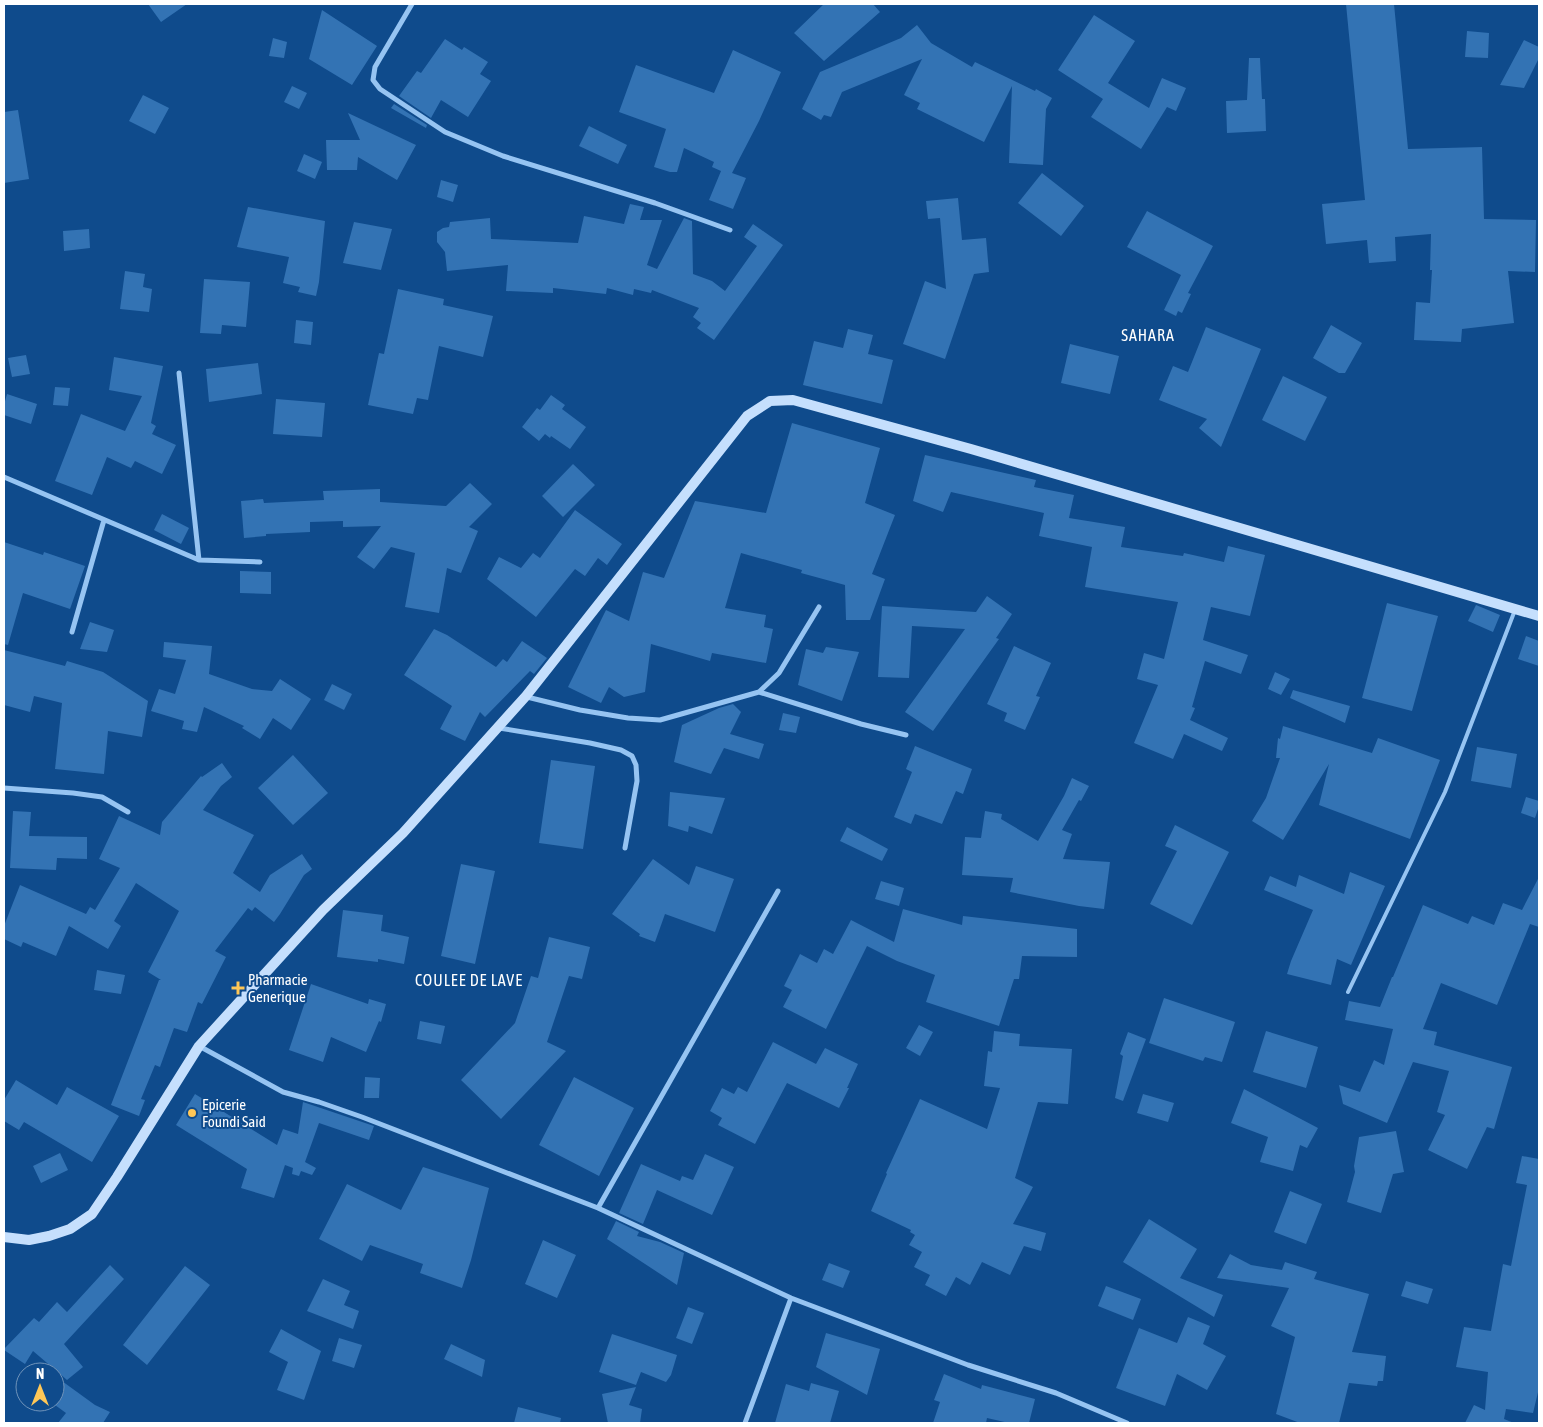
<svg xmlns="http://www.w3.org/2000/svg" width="1543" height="1427" viewBox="0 0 1543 1427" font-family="'Asap Condensed',sans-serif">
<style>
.building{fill:#3373b4}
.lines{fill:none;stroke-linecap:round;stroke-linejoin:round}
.lane{stroke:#96c4f2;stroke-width:4}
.street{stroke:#96c4f2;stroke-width:5}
.secondary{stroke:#c5dffd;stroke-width:10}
.poi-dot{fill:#ffc757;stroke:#0f4b8c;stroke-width:2}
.labels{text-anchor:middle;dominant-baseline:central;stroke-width:4;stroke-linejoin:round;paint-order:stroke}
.poi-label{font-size:15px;fill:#fff;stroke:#0f4b8c;text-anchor:start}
.neighbourhood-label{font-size:16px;letter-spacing:1px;fill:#fff;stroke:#0f4b8c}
</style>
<rect width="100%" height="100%" fill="#0f4b8c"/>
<path class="building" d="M148,4H187L161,22Z
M824,4H873L880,12L824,61L794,33Z
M1346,4H1394L1408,149L1482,147L1484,219L1536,220L1535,272L1508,271L1514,323L1462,329L1461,342L1414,340L1416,302L1430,303L1432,270H1430L1431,234L1395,237L1396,261L1369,263L1367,240L1326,244L1322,204L1365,200Z
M322,10L377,46L352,85L309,59Z
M1094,15L1135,41L1108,83L1149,108L1162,78L1186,88L1176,111L1167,107L1141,149L1091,117L1103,99L1058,70Z
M917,25L931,43L972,67L975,62L1035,91L1036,89L1052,98L1046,109L1043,165L1009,163L1012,86L984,142L917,109L920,103L904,95L922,59L842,92L831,117L824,115L821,120L802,109L820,72L901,38Z
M1467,31L1489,33L1488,58L1465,57Z
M273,38L287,42L284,58L269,56Z
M445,39L462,50L464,47L488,62L480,74L491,81L468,117L441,100L431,118L399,96L417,71L421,73Z
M1524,40L1539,47V58L1524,88L1500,85Z
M733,50L781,72L759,121L732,173L746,178L733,209L709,200L721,171L712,167L714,162L684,148L677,172H670L654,167L666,129L619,112L636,65L714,93Z
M1249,58H1260L1262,99H1265L1266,131L1227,133L1226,101L1247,100Z
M292,86L307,93L299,109L284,102Z
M143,95L169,108L155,134L129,121Z
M394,104L427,125L426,128L391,108Z
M18,110L29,179L4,183V112Z
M348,113L416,145L397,180L358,157L357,170H327L326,140H360Z
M589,126L627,145L618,164L579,146Z
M304,154L322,162L315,179L297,171Z
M1042,173L1084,206L1061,236L1018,203Z
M441,180L458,185L453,202L437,197Z
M958,198L962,240L986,238L989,272L974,274L945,359L903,344L925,281L946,289L940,218L928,219L926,201Z
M630,204L644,207L640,220H662L647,265L657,269L684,218L692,221L693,274L712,281L725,291L757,246L744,237L753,224L783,245L714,340L697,328L701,323L693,317L699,308L652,290L651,293L634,289L633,295L607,288L606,294L553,288V293L506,291L508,265L447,271L445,252L437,242V232L443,228L449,227L450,222L490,218L491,239L578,243L584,216L624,224Z
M248,207L325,221L319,282L316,296L298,292L300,287L283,283L289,257L237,247Z
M1147,211L1213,246L1188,293L1191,294L1182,313L1178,311L1176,316L1164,310L1181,275L1127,247Z
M354,222L392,229L381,270L343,263Z
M89,229L90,248L64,251L63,231Z
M125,271L145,274L143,287L152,289L149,312L120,309Z
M204,279L250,282L246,327L222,325L221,334L200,333Z
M398,289L444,299L443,305L493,316L483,357L439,346L428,400L417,398L413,414L368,405L379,353L384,354Z
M296,320L313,322L311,345L294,343Z
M1331,325L1362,343L1345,373H1339L1313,358Z
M1206,327L1261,349L1221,447L1199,428L1207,419L1159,400L1173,366L1188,372Z
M848,329L873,335L868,354L893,360L882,404L803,385L814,341L843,348Z
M1070,344L1119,356L1110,394L1061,383Z
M26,355L30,374L12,377L8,358Z
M114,357L163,366L151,423L156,426L152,434L176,445L162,474L135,461L131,468L107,457L92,495L55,481L81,414L125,431L142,396L109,390Z
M258,363L262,394L209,402L206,369Z
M1283,376L1327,397L1305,441L1262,420Z
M55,387L70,388L68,406L53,405Z
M7,394L37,404L31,424L4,415V405Z
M551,395L565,405L562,409L586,427L570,449L551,436L550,438L545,434L539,441L522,427L537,408L540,410Z
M276,399L325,403L322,437L273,434Z
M792,423L880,448L865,503L895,515L872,574L885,579L870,620H846L845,585L801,573L802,570L741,553L725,608L766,615L764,627L773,629L766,663L712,653L710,661L651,644L645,692L624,697L609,687L601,703L568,687L606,610L629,621L643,572L664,578L695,501L766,513Z
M925,455L1036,480L1034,487L1074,495L1069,518L1125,527L1121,547L1183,556L1184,553L1224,562L1228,546L1265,555L1250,616L1211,607L1203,640L1248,655L1241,674L1205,661L1192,707L1195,708L1190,720L1228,738L1222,751L1184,734L1173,759L1134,743L1158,685L1137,679L1144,653L1164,659L1178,602L1085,587L1092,547L1039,536L1044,513L951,492L943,512L913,501Z
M573,464L595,485L563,517L542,496Z
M470,483L492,504L469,527L478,531L461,573L447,568L439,613L405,607L415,553L391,547L374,569L357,557L381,526L343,527V521L310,522V532L266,534V536L244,538L241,501L263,499L264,503L324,500L323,491L380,489V502L446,506Z
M575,510L622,544L607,565L598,558L585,576L575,569L536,617L487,579L499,557L521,568L533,553L540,558Z
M162,514L189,528L181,544L154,530Z
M4,542L43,555L44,552L85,566L70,609L23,593L8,645L4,644Z
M240,571L271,572V594L240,593Z
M987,596L1012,614L996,638L999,639L933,731L905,712L965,629L912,626L909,678L878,677L882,606L976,612Z
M1387,603L1438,616L1412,711L1362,698Z
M1476,605L1500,615L1493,632L1468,621Z
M90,622L114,630L107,652L80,649Z
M434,629L447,635L496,667L503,659L507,662L522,641L547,658L534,674L530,671L485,717L480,712L465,741L440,729L452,706L404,675Z
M1526,636L1539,641V666L1518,659Z
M164,642L212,646L209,674L252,689L272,691L280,679L311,699L291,730L273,718L260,739L242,728L244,726L204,707L197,732L182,729L184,721L151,711L159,689L175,694L186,660L163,657Z
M1014,646L1051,663L1036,696L1040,697L1025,730L1004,721L1007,713L987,704Z
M826,647L859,652L842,701L798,685L806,649L823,653Z
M4,650L65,666L67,661L103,672L148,701L142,737L108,731L104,774L55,769L62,703L34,696L30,712L4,705Z
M1275,672L1290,679L1281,695L1268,689Z
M332,684L352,694L344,710L324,700Z
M1293,690L1350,706L1345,723L1290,698Z
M733,704L741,712L730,734L764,744L759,759L724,748L711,774L674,762L682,725L719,708Z
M783,713L800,717L796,733L779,730Z
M1283,726L1372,753L1378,738L1440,760L1410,839L1319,805L1329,764L1283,840L1252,821L1266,798L1280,758H1276L1278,738L1280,739Z
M915,746L972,769L963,794L956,791L942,824L915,814L911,824L894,817L912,772L906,769Z
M1477,747L1517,754L1511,788L1471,781Z
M293,755L328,793L293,825L258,788Z
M551,760L595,766L583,849L539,843Z
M222,763L232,777L221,786L203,810L254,835L233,873L260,892L270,875L302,854L312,869L304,875L280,914L274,922L255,907L252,911L248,908L215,951L226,957L202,1004L198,1002L187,1032L174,1028L160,1067L155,1065L141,1099L145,1100L139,1116L111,1105L159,980H161L148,972L179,911L136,883L114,921L121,926L108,949L69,926L56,956L23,942L21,947L4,939V926L20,885L86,914L90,907L95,910L120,868L99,859L119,816L160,835L162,822L201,776L202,777Z
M1072,778L1089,786L1081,801L1079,800L1062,830L1072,834L1063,859L1110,862L1104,909L1079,906L1010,892L1013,878L962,875L965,837L981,838L985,811L1002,814L1001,819L1038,841L1064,796Z
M670,792L725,798L712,834L689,826L688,832L668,826Z
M1526,797L1539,801V806L1535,818L1521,813Z
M13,811L31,812L29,836L87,837V859L57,858L56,870L10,868Z
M1175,825L1229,852L1192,925L1150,904L1177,851L1165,846Z
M847,827L888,849L882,861L840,841Z
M653,859L689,885L696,866L734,879L715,932L665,914L655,942L639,936L640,934L612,914Z
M461,864L495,871L475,964L441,956Z
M1350,872L1385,886L1351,965L1337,959L1331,985L1287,974L1291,961L1313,910L1264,890L1270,876L1296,887L1299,875L1344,894Z
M1539,877V927L1530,924L1497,1005L1441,983L1423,1029L1437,1032L1434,1045L1512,1067L1494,1129L1487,1127L1467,1169L1428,1150L1445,1115L1437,1112L1449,1071L1413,1062L1387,1123L1343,1104L1339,1085L1360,1092L1374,1060L1384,1065L1393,1029L1345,1020L1349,1001L1380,1007L1392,977H1393L1423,905L1468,924L1472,916L1494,925L1503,903L1522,910Z
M881,881L904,888L899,906L875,899Z
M903,909L962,925L963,916L1077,929V957L1022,956L1019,979H1014L999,1026L926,1002L935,975L897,961L867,946L826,1029L783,1007L792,990L784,986L800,954L817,963L824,949L833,954L851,920L894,942Z
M343,910L383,915L381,931L409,937L404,964L378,959V962L337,957Z
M549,937L590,947L582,979L569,976L547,1042L566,1051L501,1119L461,1080L515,1023L531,976L538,978Z
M97,970L125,975L121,994L94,990Z
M311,984L368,1004L369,999L386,1004L381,1022L379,1021L366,1052L331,1037L323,1062L289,1050Z
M1164,998L1235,1022L1222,1062L1205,1057L1203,1061L1149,1043Z
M420,1021L445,1026L441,1044L417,1039Z
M919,1025L933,1032L920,1056L906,1048Z
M994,1031L1020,1034L1019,1046L1072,1049L1068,1104L1038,1102L1015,1178L1033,1187L1013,1224L1046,1233L1041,1251L1024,1246L1010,1275L982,1262L970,1285L956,1277L946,1296L925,1285L930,1275L914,1267L922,1252L909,1245L915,1235L910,1232L911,1230L871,1211L887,1174L886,1173L920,1099L987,1129L1000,1088L984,1086L988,1051L992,1052Z
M1266,1031L1318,1047L1306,1088L1253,1072Z
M1128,1032L1146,1039L1123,1101L1115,1098L1123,1056L1120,1054Z
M773,1042L816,1064L825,1048L858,1064L847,1088H849L839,1108L787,1083L755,1144L718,1125L722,1118L710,1111L722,1088L734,1094L738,1087L747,1092Z
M365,1077L380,1078L379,1098H364Z
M574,1077L634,1108L599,1176L539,1145Z
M16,1080L57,1105L67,1087L119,1116L92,1162L24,1122L19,1130L4,1121V1100Z
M1244,1089L1318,1128L1307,1148L1300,1145L1293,1171L1260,1162L1268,1137L1231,1123Z
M195,1094L277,1145L283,1129L298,1134L303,1102L374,1126L369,1140L319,1123L305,1162L316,1168L312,1175L301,1171L299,1176L292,1174L293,1168L285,1165L274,1198L241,1188L247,1169L176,1125Z
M1143,1094L1174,1103L1168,1122L1137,1113Z
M1396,1131L1404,1172L1393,1174L1381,1213L1347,1202L1355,1172L1354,1166L1359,1137Z
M60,1153L68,1170L41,1183L33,1166Z
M705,1154L734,1167L712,1215L657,1190L643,1224L619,1213L641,1164L680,1181L682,1176L693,1180Z
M1522,1156L1539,1159V1388L1533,1413L1506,1409L1504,1419L1514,1423H1465L1474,1405L1485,1410L1488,1372L1456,1367L1464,1327L1491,1331L1503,1264L1511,1266L1527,1185L1516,1183Z
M423,1167L489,1188L471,1260L462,1288L420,1273L423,1264L370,1245L362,1261L319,1239L347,1184L401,1210Z
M1290,1191L1322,1204L1306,1244L1274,1232Z
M1149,1219L1197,1249L1180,1278L1223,1295L1214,1317L1123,1262Z
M616,1221L639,1232L637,1236L660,1242L684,1253L677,1285L607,1239Z
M543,1240L576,1255L557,1298L525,1284Z
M1230,1254L1251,1265L1282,1270L1285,1262L1317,1272L1314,1279L1369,1294L1352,1352L1386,1356L1383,1381H1378L1377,1386L1349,1383L1339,1423H1300L1276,1414L1295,1337L1271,1326L1289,1288L1217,1278Z
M829,1263L850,1271L843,1288L822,1280Z
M110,1265L124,1279L64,1344L83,1367L67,1380L33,1351L25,1364L4,1350V1349L34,1318L39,1322L57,1302L67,1312Z
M185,1266L210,1285L147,1365L123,1345Z
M323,1279L350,1291L344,1305L359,1311L353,1329L307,1311Z
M1406,1281L1433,1289L1428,1304L1401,1296Z
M1106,1286L1141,1299L1133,1320L1098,1306Z
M688,1307L704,1313L692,1344L676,1338Z
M1188,1317L1210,1326L1203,1344L1226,1356L1207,1390L1177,1374L1165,1406L1116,1388L1139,1328L1177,1343Z
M281,1329L321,1351L304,1400L277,1390L288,1362L269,1352Z
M826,1333L880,1349L867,1395L816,1367Z
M612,1334L677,1355L671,1375L666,1382L641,1372L636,1385L599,1372Z
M339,1338L362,1345L354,1368L332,1361Z
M451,1344L485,1360L482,1377L444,1359Z
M944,1374L981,1389L982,1385L1035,1399L1029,1423H1009L987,1418L986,1423H933L940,1402L934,1400Z
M55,1376L95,1405L110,1412L103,1423H58L66,1413L55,1405Z
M811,1383L839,1391L830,1423H775L786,1384L809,1391Z
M636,1387L629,1405L642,1409L640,1423H608L602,1394Z
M518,1407L561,1418L560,1423H514Z"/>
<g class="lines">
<path class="lane" d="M1348,992L1445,792L1515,610"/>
<path class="street" d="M412,4L375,67L373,80L380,89L445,132L503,156L655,203L730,230
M179,373L199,560
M4,477L199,560L260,562
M72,632L104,520
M759,692L861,724L906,735
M527,697L580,710L628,718L660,720L759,692L779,673L819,607
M499,728L590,743L621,750L632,756L636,765L637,781L625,848
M4,788L73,793L102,797L128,812
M199,1046L283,1092L319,1102L362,1117L598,1208L791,1298L968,1365L1056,1393L1127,1423
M598,1208L778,891
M745,1423L791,1298"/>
<path class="secondary" d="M4,1237L29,1240L49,1236L70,1229L92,1214L117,1177L199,1046L323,910L403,833L526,696L747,416L770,401L793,400L971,449L1539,616"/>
</g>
<g class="poi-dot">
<path d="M235.5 980.5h5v5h5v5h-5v5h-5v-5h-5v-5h5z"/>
<circle cx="192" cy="1113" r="5"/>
</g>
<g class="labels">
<g class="poi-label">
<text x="248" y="979">Pharmacie<tspan x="248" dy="17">Generique</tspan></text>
<text x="202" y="1104">Epicerie<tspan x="202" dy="17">Foundi Said</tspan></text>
</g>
<g class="neighbourhood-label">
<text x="1148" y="335">SAHARA</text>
<text x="469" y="980">COULEE DE LAVE</text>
</g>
</g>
<rect width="1543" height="1427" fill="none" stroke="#ffffff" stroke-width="10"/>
<g transform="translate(40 1387)"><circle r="24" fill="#0f4b8c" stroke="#6f93ba"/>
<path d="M0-4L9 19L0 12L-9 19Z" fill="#ffc757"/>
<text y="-8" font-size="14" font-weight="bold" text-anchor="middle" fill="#ffffff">N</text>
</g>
</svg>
